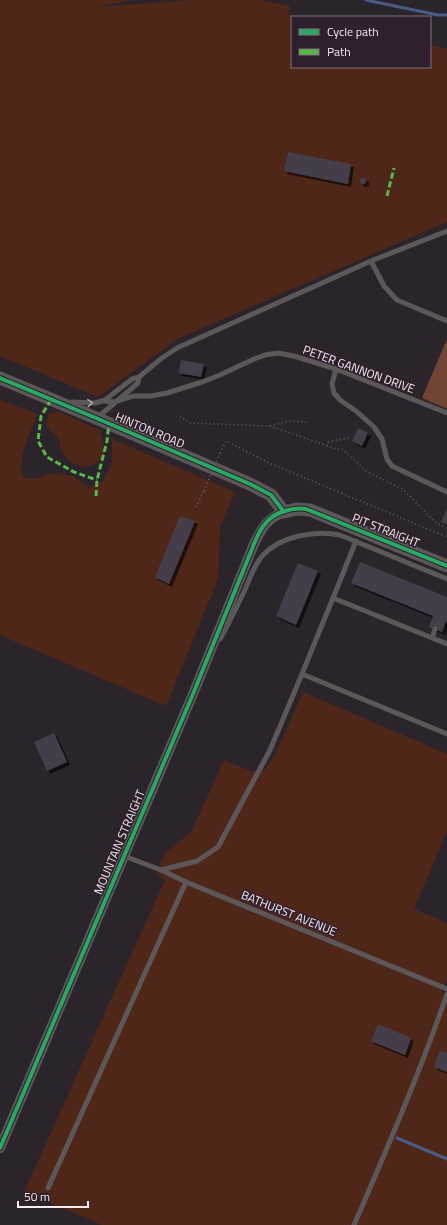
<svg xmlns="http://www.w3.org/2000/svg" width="447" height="1225" viewBox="0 0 447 1225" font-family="'Titillium Web',sans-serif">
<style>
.green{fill:#4f2718}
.forest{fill:#724433}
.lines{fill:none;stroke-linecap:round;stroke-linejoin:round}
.stream{stroke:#475c86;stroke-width:3}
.building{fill:#453e4a;filter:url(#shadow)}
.path{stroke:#676265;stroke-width:1.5;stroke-dasharray:1 3;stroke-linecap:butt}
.service{stroke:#5c5859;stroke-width:5}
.minor{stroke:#5c5859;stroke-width:10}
.tertiary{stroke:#5c5859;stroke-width:13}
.path-bridge{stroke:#676265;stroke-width:1.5;stroke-dasharray:1 3;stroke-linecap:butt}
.quiet{stroke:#58b947;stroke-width:3;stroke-dasharray:6 3;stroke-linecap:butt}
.cycleway-casing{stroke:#30202d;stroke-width:6}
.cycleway{stroke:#26ab63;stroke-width:4}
.oneway{stroke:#a9a2a6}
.labels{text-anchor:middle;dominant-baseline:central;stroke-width:3;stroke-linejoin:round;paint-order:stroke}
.street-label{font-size:12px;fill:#f6ebf4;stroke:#30202d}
</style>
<defs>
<filter id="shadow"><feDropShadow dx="3" dy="3" stdDeviation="0" flood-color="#0009"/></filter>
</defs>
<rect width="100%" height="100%" fill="#2c242b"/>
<path class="green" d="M0,0H133L96,7L193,0H259L290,6L288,15L294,17H292V67H430V45L447,49V222L179,338L98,397L0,356Z
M0,400L37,414L23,452L21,472L25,478L35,479L52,473L73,476L89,488L103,481L112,462V439L235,492L220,527L218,579L166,706L0,635Z
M57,411L100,430L103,441L104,455C101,458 98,462 94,464C76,473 59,456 59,438L52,432L46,425L49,414Z
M303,692L447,754V831L414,909L447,923V980L441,992L447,994V1225H102L24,1192L165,880L156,873L165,853L192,831L224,760L251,771L265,770L275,755Z"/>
<path class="forest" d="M447,339V409L422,398Z"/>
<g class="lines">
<path class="stream" d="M366,0L438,15H447
M397,1138L447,1159"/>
</g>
<path class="building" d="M288,152L351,164L348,184L284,171Z
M360 181a3 3 0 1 1 6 0a3 3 0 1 1-6 0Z
M181,360L204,364L201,377L179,373Z
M358,428L368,433L362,446L352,441Z
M447,508V525L441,522Z
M180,516L195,521L169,584L155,577Z
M360,562L447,597V622L446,621L442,632L429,627L433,616L351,583Z
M298,563L318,571L296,625L276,616Z
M54,733L67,762L47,771L34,742Z
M378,1024L411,1038L405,1055L371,1041Z
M440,1050L447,1053V1072L434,1067Z"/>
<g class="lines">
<path class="path" d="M180,416L190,423L269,426L337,449H342L366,471L404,490L436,523L447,528
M270,426C284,422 294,419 309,423
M327,446L328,442L349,438
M220,453L226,441L269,463L447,537
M196,507L204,491"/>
<path class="service" d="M371,261L384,286L397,300L447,321
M336,369L332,384L334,393L340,400L356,411L374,427L382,439L387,459L392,466L447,492
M103,401L115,402L133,396H151L167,393L202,382L220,375L254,359L265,355L278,353L294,356L336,369L447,413
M71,402L95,403L105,400L132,379L139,377L162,358L177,348L371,261L447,231
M97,418L138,383L139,377
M333,598L356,541
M432,638L435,629
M220,639C228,625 235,610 242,596C249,582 253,566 263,555C281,536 315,530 340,535L447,579
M447,644L333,598L302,674L447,734
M124,856L161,870L186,882L447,989
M161,870L197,861L218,847L270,750L302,674
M48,1188L186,882
M354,1225C387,1149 420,1072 447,994"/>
<path class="minor" d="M0,1148L193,694L254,544C262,528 266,519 284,512"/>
<path class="tertiary" d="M0,378L96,418L250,484L271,495L284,512L297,509L310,510L447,566"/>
<path class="path-bridge" d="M204,491L220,453"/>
<path class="quiet" d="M387,196L394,168
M51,400L41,416L38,441L47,457L74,472L97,480
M96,496L97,480L107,441L109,423"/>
<defs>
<path id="cycleway" d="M0,378L96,418L250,484L271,495L284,512
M0,1148L193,694L254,544C257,537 260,529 265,524C274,512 292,507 306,509L447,566"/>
</defs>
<use href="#cycleway" class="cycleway-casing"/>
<use href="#cycleway" class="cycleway"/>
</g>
<defs><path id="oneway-chevron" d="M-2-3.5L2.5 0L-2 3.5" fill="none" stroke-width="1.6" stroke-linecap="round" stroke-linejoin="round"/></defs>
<use class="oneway" href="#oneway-chevron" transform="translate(90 403) rotate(-2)"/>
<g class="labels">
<g class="street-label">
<text transform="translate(359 369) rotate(20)">PETER GANNON DRIVE</text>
<text transform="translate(150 430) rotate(23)">HINTON ROAD</text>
<text transform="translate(386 530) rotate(22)">PIT STRAIGHT</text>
<text transform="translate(119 842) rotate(-67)">MOUNTAIN STRAIGHT</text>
<text transform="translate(289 913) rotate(22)">BATHURST AVENUE</text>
</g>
</g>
<rect x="291" y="16" width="140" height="52" fill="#30202d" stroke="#7f717d"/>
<rect x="299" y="29" width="20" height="6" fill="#26ab63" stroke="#7f717d"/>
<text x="327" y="36" font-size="12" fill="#f6ebf4">Cycle path</text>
<rect x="299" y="49" width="20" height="6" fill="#58b947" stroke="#7f717d"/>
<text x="327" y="56" font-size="12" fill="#f6ebf4">Path</text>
<path d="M18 1201v6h70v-6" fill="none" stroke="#f6ebf4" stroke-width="2"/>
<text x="24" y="1201" font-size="12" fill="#f6ebf4" stroke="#30202d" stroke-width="3" paint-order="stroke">50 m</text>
</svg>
